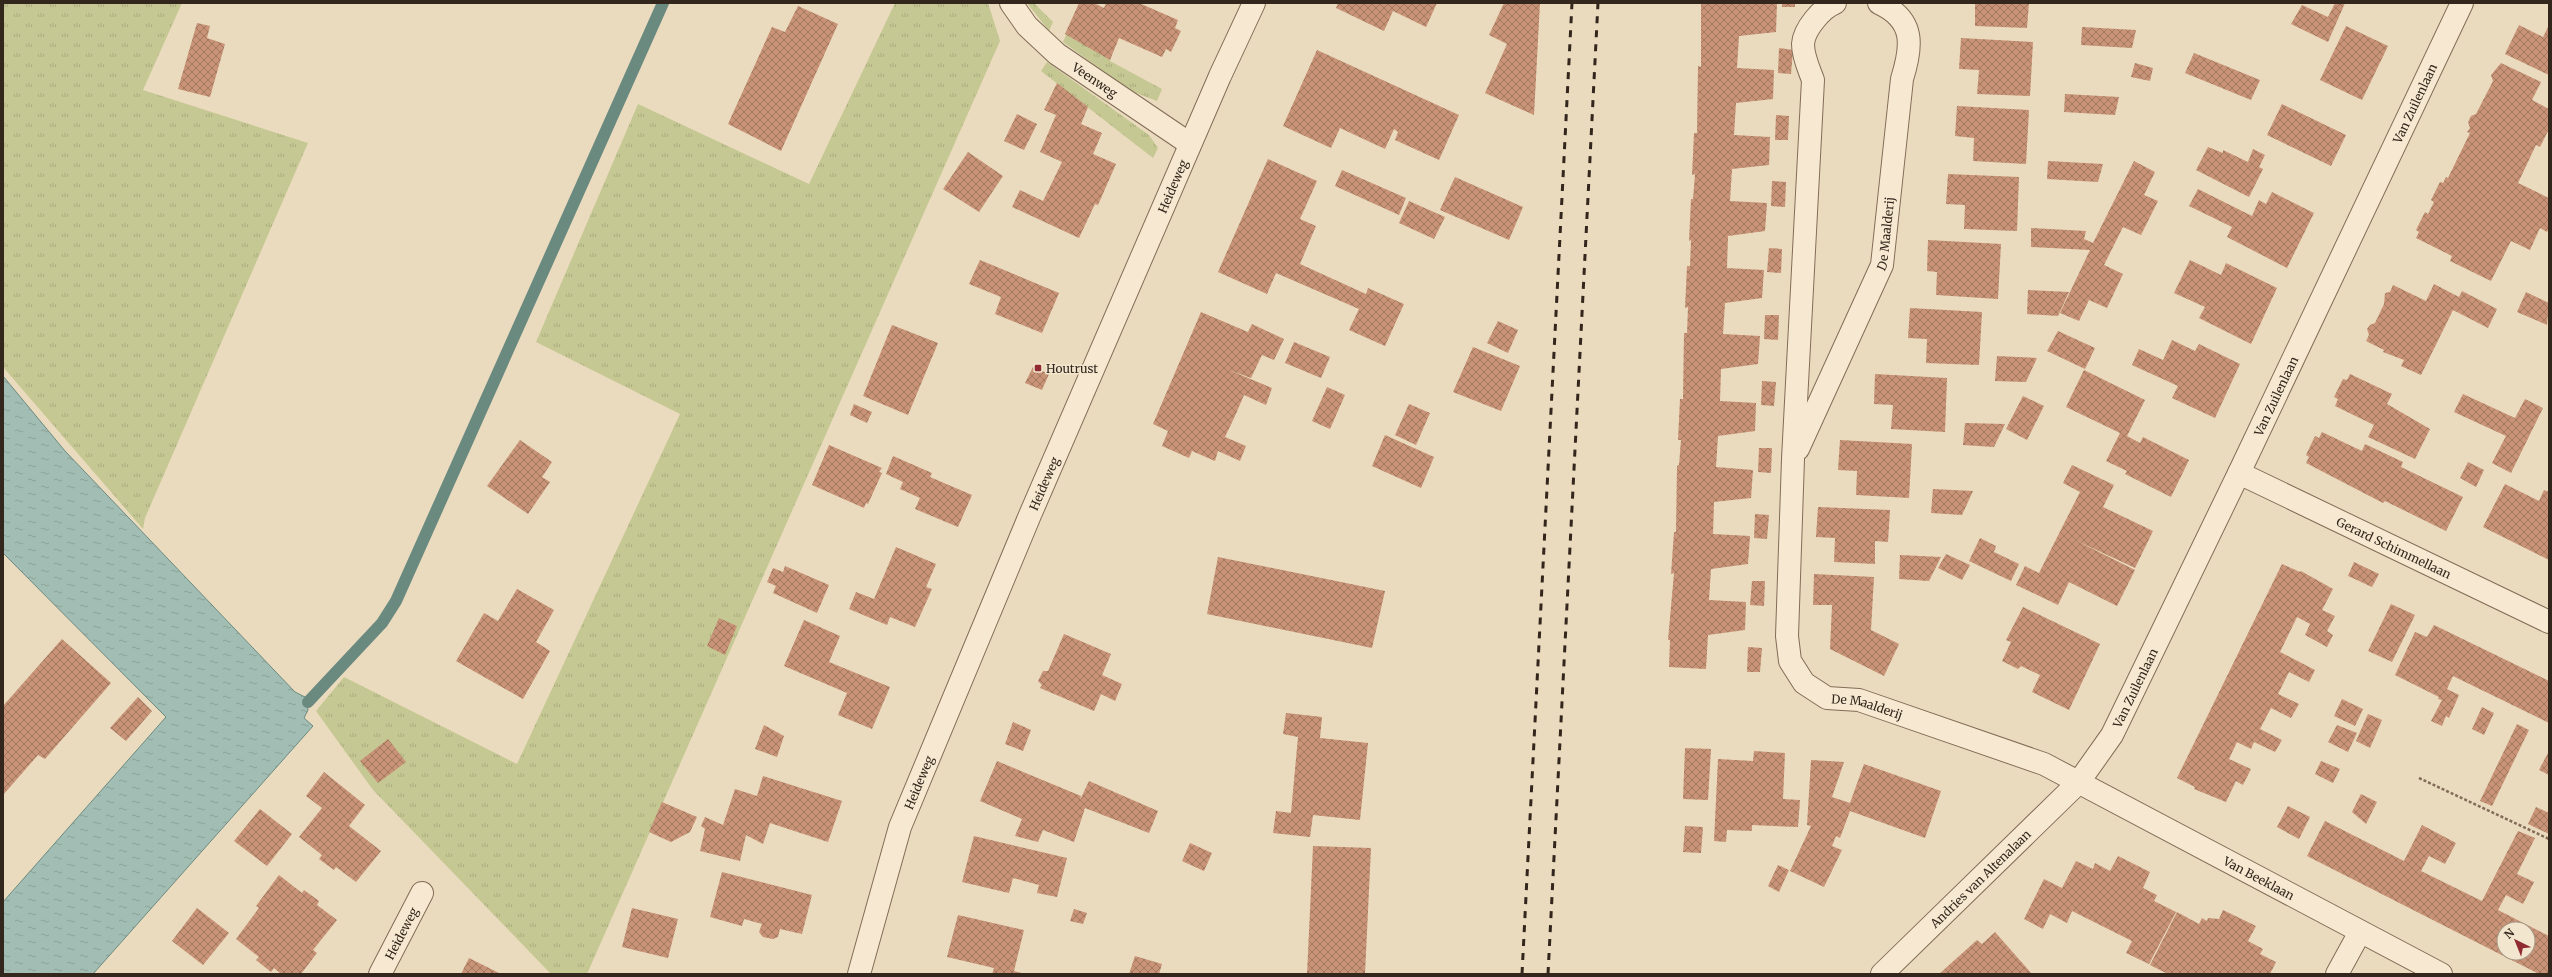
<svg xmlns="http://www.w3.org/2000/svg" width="2552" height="977" viewBox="0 0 2552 977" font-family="Merriweather,serif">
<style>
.grass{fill:url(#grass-tufts)}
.water{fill:url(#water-ripples);stroke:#6a8a80}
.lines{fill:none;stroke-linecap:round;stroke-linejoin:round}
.stream{stroke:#6a8a80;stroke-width:12}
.building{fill:url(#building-cross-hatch);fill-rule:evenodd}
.minor-casing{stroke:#836c58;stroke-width:24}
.path{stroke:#836c58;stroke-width:2.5;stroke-dasharray:3 2;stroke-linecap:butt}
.minor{stroke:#f7e9d1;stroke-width:22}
.rail{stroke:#33261c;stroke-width:3;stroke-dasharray:7 7;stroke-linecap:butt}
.poi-dot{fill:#8f2b31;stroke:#f3e6ce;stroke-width:1.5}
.labels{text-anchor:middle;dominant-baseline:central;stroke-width:3;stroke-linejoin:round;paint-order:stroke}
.street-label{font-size:12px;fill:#33261c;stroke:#f3e6ce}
.poi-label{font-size:12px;fill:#33261c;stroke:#f3e6ce;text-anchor:start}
</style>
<defs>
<pattern id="grass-tufts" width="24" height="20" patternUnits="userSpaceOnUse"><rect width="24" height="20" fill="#c5c893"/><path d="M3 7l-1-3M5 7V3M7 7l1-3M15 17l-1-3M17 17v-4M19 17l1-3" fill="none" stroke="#aaac7e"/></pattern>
<pattern id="water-ripples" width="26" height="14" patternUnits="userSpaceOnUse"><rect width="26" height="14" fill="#a2bdb3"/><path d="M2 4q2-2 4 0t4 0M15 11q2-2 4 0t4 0" fill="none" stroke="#8ca299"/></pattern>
<pattern id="building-cross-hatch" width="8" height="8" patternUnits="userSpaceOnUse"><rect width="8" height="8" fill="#c89376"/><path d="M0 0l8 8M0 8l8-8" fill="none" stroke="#a37860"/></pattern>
</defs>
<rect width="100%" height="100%" fill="#ebdbbe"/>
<path class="grass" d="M3,3H182L143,90L308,143L145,518L143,529L3,367Z
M895,3H988L1000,41L587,974H551L373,790L316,711L344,677L517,764L680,414L536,342L638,104L809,184Z
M1027,3H1034L1053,22L1049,31Z
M1067,33L1111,58L1110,61L1162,89L1157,101L1131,91L1063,42Z
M1047,62L1149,135L1158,148L1153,158L1041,71Z"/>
<path class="water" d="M3,376L65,451L295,692L307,698L308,710L304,718L313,726L93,974H3V902L166,717L3,553Z"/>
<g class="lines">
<path class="stream" d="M308,702L382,623L396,601L663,3"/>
</g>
<path class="building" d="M1079,3H1094L1104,8L1106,3H1139L1178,20L1175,28L1181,31L1171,52L1166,49L1162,57L1119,38L1110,60L1065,34Z
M1338,3H1437L1426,27L1393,11L1384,31L1336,8Z
M1504,3H1540L1534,115L1485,93L1507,44L1489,35Z
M1701,3H1777L1776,32L1739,36L1737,68L1774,70L1773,99L1736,103L1734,135L1770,137L1769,165L1732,169L1730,201L1767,203L1765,231L1728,236L1727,268L1764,270L1762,298L1725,303L1723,334L1760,336L1758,364L1721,369L1720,401L1756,403L1755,431L1718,436L1716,467L1753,470L1751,498L1714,502L1713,534L1750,536L1748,564L1711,569L1709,600L1746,602L1745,630L1708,635L1706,669L1669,667L1670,640H1668L1674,573L1671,574L1674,532H1676L1677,466L1679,465L1681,440H1678L1680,399H1683L1684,333H1687L1688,307L1685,308L1687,266H1690L1691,240L1689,241L1691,199H1693L1695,174L1692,175L1694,133H1697L1698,66L1701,67Z
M1782,3H1795V7H1782Z
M1975,3H2029L2027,28L1975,26Z
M2335,3H2345L2328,42L2291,24L2302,5L2328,17Z
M798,6L838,24L781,151L728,124L772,27L785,32Z
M197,23L210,26L207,38L225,44L210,97L178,89Z
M2519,25L2543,37L2549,25V75L2505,54Z
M2346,26L2388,46L2362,100L2320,80Z
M2082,27L2136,30L2132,48L2081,45Z
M1961,38L2033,42L2030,96L1977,94L1979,70L1959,69Z
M1779,48L1793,50L1791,74L1778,73Z
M1317,50L1459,115L1439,160L1395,140L1398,132L1394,129L1385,149L1340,128L1331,148L1283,126Z
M2194,53L2260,80L2251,100L2185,73Z
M2135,63L2153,68L2150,81L2131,77Z
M2501,63L2541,82L2532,100L2549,109V129L2540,147L2536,145L2518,183L2549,198V228L2547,232L2540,228L2530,250L2511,241L2491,281L2450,261L2452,256L2416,238L2419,232L2416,230L2425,212L2428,214L2434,202L2431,200L2440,182L2443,183L2446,177L2448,178L2470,133L2467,132L2470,128L2468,122L2471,116L2476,114L2493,81L2491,75Z
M1057,83L1088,107L1081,124L1102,133L1093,154L1116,164L1098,205L1095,204L1079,238L1012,207L1020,190L1043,201L1062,162L1040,152L1056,115L1044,110Z
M2065,94L2119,97L2115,115L2064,112Z
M2282,104L2346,135L2331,166L2267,135Z
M1957,106L2029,110L2026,164L1973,161L1974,138L1955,136Z
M1017,114L1037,124L1024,150L1004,141Z
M1776,115L1789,116L1788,140H1775Z
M2208,147L2223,153V150L2248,162L2253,149L2265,155L2259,167L2263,169L2249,197L2196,170Z
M968,152L1003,176L979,212L943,189Z
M1268,159L1317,181L1300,219L1316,226L1300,264L1366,294L1368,288L1404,304L1385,346L1349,330L1359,309L1276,273L1267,294L1218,272Z
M2048,161L2103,164L2098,182L2047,179Z
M2134,161L2155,172L2144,195L2158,201L2141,235L2123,227L2104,265L2123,274L2107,308L2089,300L2079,321L2060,313L2090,250L2031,247V228L2086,231L2084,239L2093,243Z
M1342,170L1406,198L1399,215L1335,186Z
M1948,174L2019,177L2017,231L1964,229L1965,205L1946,204Z
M1455,177L1523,207L1509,240L1440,210Z
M1772,181L1786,182L1785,207L1771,206Z
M2198,189L2252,216L2259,200L2266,204L2272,192L2314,213L2287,268L2227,237L2232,227L2189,206Z
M1409,201L1445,217L1434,239L1399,223Z
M1928,240L2001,244L1998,299L1936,295L1937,272L1927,271Z
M1769,248L1782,249L1781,273L1767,272Z
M980,260L1059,293L1042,333L995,314L1001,297L969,284Z
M2190,260L2221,275L2226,263L2277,288L2251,344L2199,318L2205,307L2174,293Z
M2434,284L2459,297L2462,291L2497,309L2488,328L2453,310L2421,375L2401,366L2404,360L2383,352L2384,350L2366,341L2369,335L2367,329L2370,325L2375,323L2384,304L2385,293L2390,292L2393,285L2426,301Z
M2028,290L2069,292L2058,316L2027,314Z
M2526,292L2549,303L2547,325L2517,312Z
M1910,308L1982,312L1979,365L1926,363L1927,339L1908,338Z
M1201,312L1248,332L1252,324L1284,339L1274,360L1262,355L1251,378L1229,370L1272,388L1266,405L1244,395L1235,416L1225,437L1246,446L1240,461L1218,451L1215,461L1192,451L1189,458L1162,446L1168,431L1153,424Z
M1765,315H1779L1778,340L1764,339Z
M1498,321L1518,330L1508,353L1487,343Z
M892,325L938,343L908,415L863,396Z
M2058,331L2095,348L2085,369L2047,351Z
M2172,340L2195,351L2199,344L2240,364L2215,418L2172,398L2178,386L2132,365L2139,349L2163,360Z
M1294,342L1330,357L1321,378L1285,363Z
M1473,347L1520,366L1501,411L1453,392Z
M1997,356L2037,358L2026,382L1995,381Z
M1033,367L1049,374L1042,390L1025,383Z
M2084,370L2145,400L2127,436L2140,443L2143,437L2189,460L2171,497L2125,474L2127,471L2106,461L2120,433L2066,407Z
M1875,374L1947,378L1945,432L1891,429L1893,405L1874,404Z
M2350,374L2392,394L2387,404L2430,429L2415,459L2368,437L2374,425L2335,406L2338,399L2334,397L2343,379L2347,380Z
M1762,381L1776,382L1774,406L1761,405Z
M1327,387L1345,395L1330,429L1312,421Z
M2463,394L2515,418L2525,399L2543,408L2511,473L2492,463L2506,436L2454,412Z
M2023,396L2044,406L2027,440L2006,429Z
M854,404L872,412L867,423L850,415Z
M1409,404L1430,413L1416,445L1395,435Z
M1965,423L2005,424L1994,447L1963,445Z
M2322,432L2362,451L2365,444L2403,462L2401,467L2463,497L2446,531L2385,501L2383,503L2306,463L2309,457L2306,455L2315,436L2319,438Z
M1385,435L1434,457L1421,488L1372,466Z
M520,440L552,462L542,477L550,482L528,514L487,486Z
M1840,440L1912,444L1909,498L1856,495L1857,471L1838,470Z
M829,445L882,468L879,472L882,473L868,504L866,503L864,508L812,485Z
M1759,448H1772L1771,473L1758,472Z
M893,456L932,473L930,477L972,495L958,527L915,509L920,498L900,489L903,482L886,474Z
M2468,462L2484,470L2476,487L2460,478Z
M2072,465L2114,485L2103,507L2153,531L2135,568L2073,539L2135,570L2117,606L2069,582L2058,605L2016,585L2025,566L2039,573L2080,492L2063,483Z
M2505,484L2539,501L2544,490L2549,492V560L2483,527Z
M1933,489L1973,491L1962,515L1931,513Z
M1818,507L1890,510L1888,542L1875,541V564L1834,562L1835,538L1816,537Z
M1755,514L1769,515L1767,539L1754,538Z
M1980,538L1996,546L1994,552L2019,564L2011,581L1969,561Z
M896,547L936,564L926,587L932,589L915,627L890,617L887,625L849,609L856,592L874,599Z
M1946,554L1970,565L1962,580L1938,568Z
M1900,555L1941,557L1929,581L1899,579Z
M1218,557L1385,591L1372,648L1207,614Z
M2354,562L2379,574L2372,587L2348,576Z
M2282,564L2300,572L2301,571L2333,589L2322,610L2335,616L2327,631L2333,635L2327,647L2305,635L2310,624L2297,617L2280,652L2315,670L2309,682L2289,672L2278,694L2299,704L2291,718L2271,708L2260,729L2282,740L2275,752L2254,742L2251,749L2237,742L2229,759L2251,769L2243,785L2236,781L2226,802L2194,789L2195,787L2177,778Z
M785,566L829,585L817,613L773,593L776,586L767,582L773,568L783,572Z
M1814,574L1874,577L1871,630L1899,644L1884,676L1830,649L1832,605H1813Z
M1752,581H1765L1764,606L1750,605Z
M517,589L554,610L536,642L550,651L523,699L456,661L484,613L498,621Z
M2391,604L2415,615L2392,662L2368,651Z
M2023,607L2100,644L2069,710L2032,692L2040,675L2021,666L2018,669L2002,661L2011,642L2006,640Z
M719,618L737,626L725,655L707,646Z
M804,620L840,636L829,662L890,687L872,729L838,715L847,693L784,666Z
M2434,625L2549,681V723L2453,676L2447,689L2459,695L2449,718L2446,716L2442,726L2431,721L2442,700L2438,699L2439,697L2395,675L2415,632L2427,637Z
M1064,634L1111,654L1102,675L1122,684L1115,701L1101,694L1094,711L1040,688L1042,685L1038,681L1043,671H1048Z
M62,639L111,683L45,759L38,755L3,795V706Z
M1748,647L1762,648L1760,672H1747Z
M138,697L152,711L126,741L110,728Z
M2342,699L2363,709L2355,726L2334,716Z
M2482,707L2494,713L2484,735L2472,729Z
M1286,713L1322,717L1320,738L1368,743L1360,820L1313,815L1310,837L1273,833L1276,811L1291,813L1298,737L1283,734Z
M2368,714L2382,720L2370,748L2356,741Z
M1013,722L1031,730L1023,751L1005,744Z
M2517,724L2529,730L2492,806L2480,801Z
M764,725L784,736L777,757L755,749Z
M2337,725L2357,733L2348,752L2328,742Z
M388,739L406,762L378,783L360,761Z
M1685,748L1711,749L1708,800L1683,799Z
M1754,751L1785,753L1783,799L1800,800L1798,827L1752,825V831L1727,830L1726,842L1714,841L1718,759L1753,761Z
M2549,751V775L2539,770Z
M1811,760L1844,762L1832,797L1850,803L1864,764L1941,791L1925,838L1850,811L1840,838L1836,836L1832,846L1842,850L1824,887L1790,871L1811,826L1807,825Z
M997,761L1081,796L1080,800L1089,781L1158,811L1149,833L1085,808L1074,842L1043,830L1038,842L1015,836L1022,819L980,801Z
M2321,761L2340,769L2333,783L2315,774Z
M324,772L365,805L349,826L381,851L356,882L336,867L334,870L319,859L322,855L299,837L322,808L306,796Z
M763,776L842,801L828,842L770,823L763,844L746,835L740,861L700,851L705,829L701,826L705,817L723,825L735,789L757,796Z
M2361,794L2377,802L2366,824L2352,812Z
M662,802L697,817L690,832L671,842L649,832Z
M2288,806L2310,817L2299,839L2277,827Z
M2536,807L2549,813V834L2528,824Z
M260,809L292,834L267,866L234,841Z
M2325,821L2404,861L2422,825L2456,843L2445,864L2429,856L2421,871L2482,901L2518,831L2535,838L2517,874L2534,882L2523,904L2506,895L2498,910L2549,936V974H2539L2307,856ZM2504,929H2528V953H2504Z
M1685,826L1703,827L1701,853L1683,852Z
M974,836L1067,858L1057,897L1037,893L1039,885L1013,878L1009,893L962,882Z
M1190,843L1212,853L1204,871L1182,861Z
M1313,846L1371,848L1365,974H1307Z
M2118,856L2150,872L2143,888L2157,895L2154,901L2176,912L2149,964L2126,953L2132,941L2072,911L2067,923L2050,914L2043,929L2024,919L2044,879L2062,888L2076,861L2093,869L2095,863L2110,871Z
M1778,865L1789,870L1779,892L1768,886Z
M722,872L812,895L802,934L780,929L778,937L773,939L763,937L759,932L762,924L744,919L742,926L710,917Z
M279,875L302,893L304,890L319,901L317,905L337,920L313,950L317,953L301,974H281L274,968L271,972L256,960L259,957L236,939L259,908L256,906Z
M197,908L229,933L203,965L172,941Z
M632,908L678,919L668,958L622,947Z
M1074,909L1087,913L1083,924L1070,921Z
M2223,910L2256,926L2248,941L2263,949L2260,954L2276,962L2270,974H2168L2150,965L2177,912L2199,924L2202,918L2207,921L2208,918L2219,919Z
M958,915L1024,930L1014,971L1025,974H992L994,968L947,957Z
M1995,932L2032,974H1939L1977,940L1982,944Z
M1135,956L1162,964L1159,974H1129Z
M469,958L501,974H461Z"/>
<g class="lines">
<defs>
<g id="minor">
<path id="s1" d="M1011,3L1027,26L1057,54L1190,144"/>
<path id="s2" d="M1835,3C1822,8 1804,29 1803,44C1803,57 1809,69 1813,80L1793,459L1787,636L1790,661L1804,683L1827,698L1859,700L2044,764L2441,974"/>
<path id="s3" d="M1798,449L1882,265L1902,79C1912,47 1916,20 1879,3"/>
<path id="s4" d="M2239,473L2549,622"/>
<path id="s5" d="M380,974L422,893"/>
<path id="s6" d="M859,974L900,827L1030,515L1220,76L1254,3"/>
<path id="s7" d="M1882,974L2078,783L2112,735L2239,473L2462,3"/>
<path d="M2337,974L2360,932"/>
</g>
</defs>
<use href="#minor" class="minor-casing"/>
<path class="path" d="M2419,778L2549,839"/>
<use href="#minor" class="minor"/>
<path class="rail" d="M1522,974L1572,3
M1548,974L1598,3"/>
</g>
<rect class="poi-dot" x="1034" y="364" width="8" height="8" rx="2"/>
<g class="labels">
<g class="street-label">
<text stroke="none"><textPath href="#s1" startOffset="115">Veenweg</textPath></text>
<text stroke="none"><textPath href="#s7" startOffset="1033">Van Zuilenlaan</textPath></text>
<text stroke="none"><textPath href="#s6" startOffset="849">Heideweg</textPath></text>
<text stroke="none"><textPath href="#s3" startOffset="234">De Maalderij</textPath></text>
<text stroke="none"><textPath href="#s7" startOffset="709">Van Zuilenlaan</textPath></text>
<text stroke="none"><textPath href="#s6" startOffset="525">Heideweg</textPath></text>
<text stroke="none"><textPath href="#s4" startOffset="172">Gerard Schimmellaan</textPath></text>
<text stroke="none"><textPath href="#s7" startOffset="385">Van Zuilenlaan</textPath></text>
<text stroke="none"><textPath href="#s2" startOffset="768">De Maalderij</textPath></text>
<text stroke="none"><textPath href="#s6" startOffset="201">Heideweg</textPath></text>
<text stroke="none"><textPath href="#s2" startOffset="1198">Van Beeklaan</textPath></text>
<text stroke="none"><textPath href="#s7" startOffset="137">Andries van Altenalaan</textPath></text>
<text stroke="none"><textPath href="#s5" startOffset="46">Heideweg</textPath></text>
</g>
<g class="poi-label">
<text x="1046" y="368">Houtrust</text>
</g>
</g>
<rect width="2552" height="977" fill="none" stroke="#33261c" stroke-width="8"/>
<g transform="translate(2516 941) rotate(317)"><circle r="19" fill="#f3e6ce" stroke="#a69987"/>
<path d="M0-3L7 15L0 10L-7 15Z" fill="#8f2b31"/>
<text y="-6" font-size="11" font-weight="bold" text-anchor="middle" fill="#33261c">N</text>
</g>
</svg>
